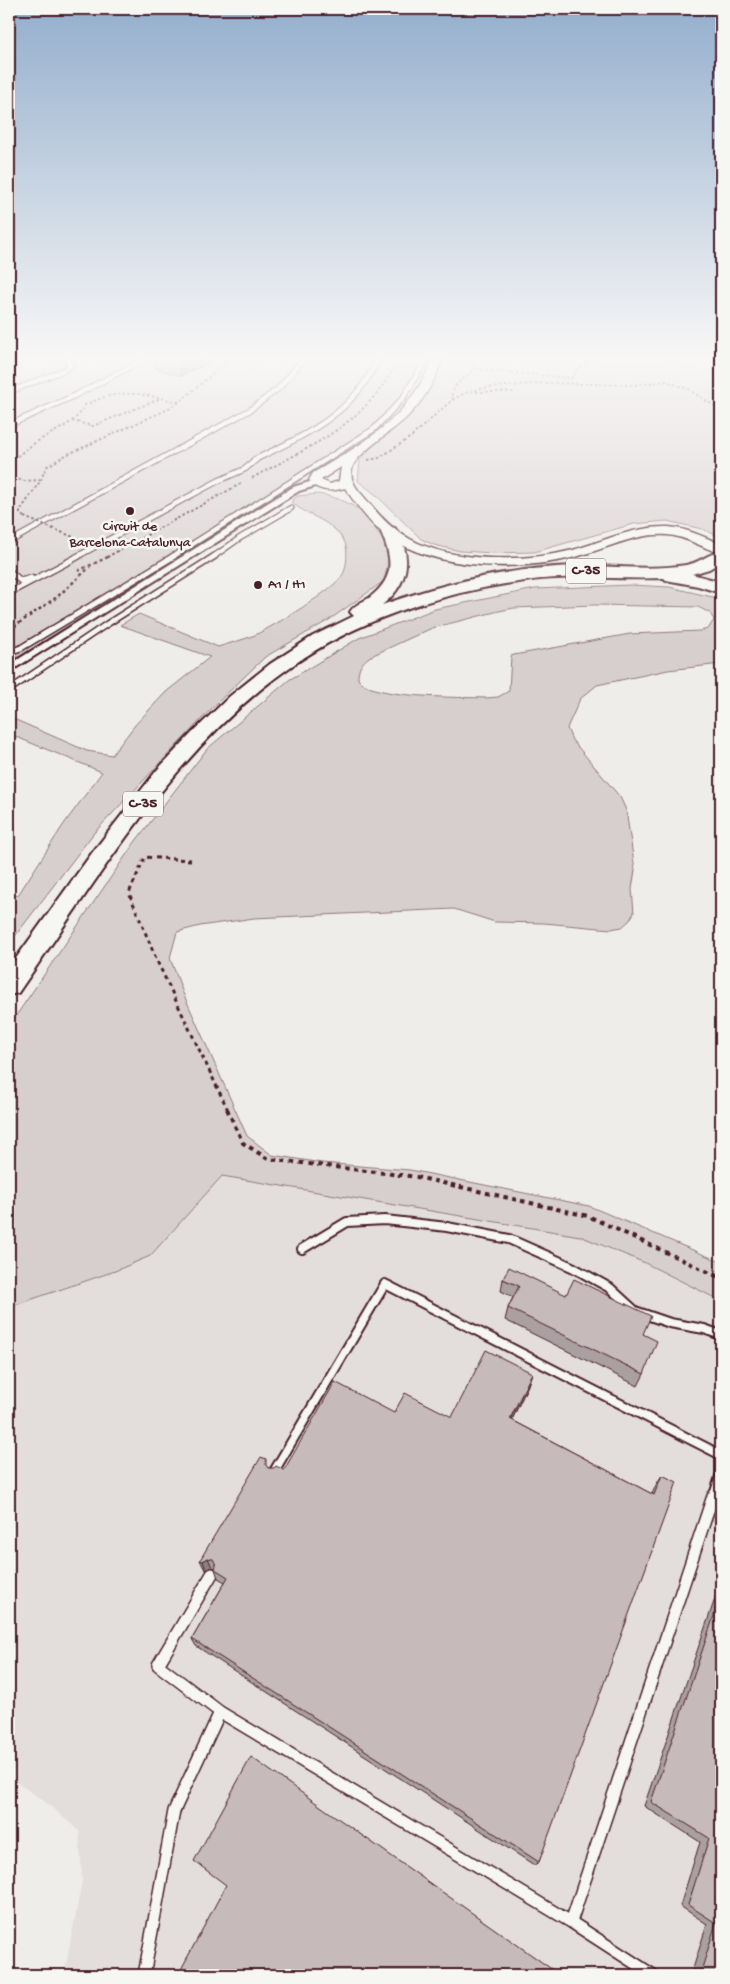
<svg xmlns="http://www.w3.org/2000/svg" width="730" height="1984" viewBox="0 0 730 1984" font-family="'Gochi Hand',sans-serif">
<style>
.built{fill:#e3dedc}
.green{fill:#d7cfce;stroke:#90777c;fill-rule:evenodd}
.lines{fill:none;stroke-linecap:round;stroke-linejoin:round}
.lane-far3-casing{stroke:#4a1f2b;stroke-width:7}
.lane-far2-casing{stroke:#4a1f2b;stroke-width:8}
.lane-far1-casing{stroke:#4a1f2b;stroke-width:12}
.lane-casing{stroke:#4a1f2b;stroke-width:14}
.street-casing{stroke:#4a1f2b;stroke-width:4}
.secondary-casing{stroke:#4a1f2b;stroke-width:3}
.highway-casing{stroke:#4a1f2b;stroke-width:4}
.path-far3{stroke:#4a1f2b;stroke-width:2;stroke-dasharray:2.5 2.5;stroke-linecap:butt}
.path-far2{stroke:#4a1f2b;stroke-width:2.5;stroke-dasharray:3 3;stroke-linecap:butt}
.path-far1{stroke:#4a1f2b;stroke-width:3;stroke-dasharray:4 4;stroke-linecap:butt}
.path{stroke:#4a1f2b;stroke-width:4;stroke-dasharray:4.5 4.5;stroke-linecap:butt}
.lane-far3{stroke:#f6f6f2;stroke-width:4.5}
.lane-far2{stroke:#f6f6f2;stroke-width:5}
.lane-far1{stroke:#f6f6f2;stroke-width:8}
.lane{stroke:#f6f6f2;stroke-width:11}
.street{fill:#f6f6f2;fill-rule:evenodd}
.secondary{fill:#f6f6f2;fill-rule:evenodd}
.highway{fill:#f6f6f2;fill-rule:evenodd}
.path-bridge{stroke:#4a1f2b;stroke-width:2;stroke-dasharray:2.5 2.5;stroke-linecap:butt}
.wall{fill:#aaa0a1;stroke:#4a1f2b}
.shaded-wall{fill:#8b8283;stroke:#4a1f2b}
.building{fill:#c6babb;stroke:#4a1f2b}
.poi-dot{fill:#4a1f2b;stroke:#f6f6f2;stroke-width:2}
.labels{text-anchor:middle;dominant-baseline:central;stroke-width:5;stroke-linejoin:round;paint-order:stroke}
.far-poi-label{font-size:14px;fill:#4a1f2b;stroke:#f6f6f2}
.shield{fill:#f6f6f2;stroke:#7e6067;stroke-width:1}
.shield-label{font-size:15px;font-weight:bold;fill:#4a1f2b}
</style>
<rect width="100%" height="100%" fill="#efedea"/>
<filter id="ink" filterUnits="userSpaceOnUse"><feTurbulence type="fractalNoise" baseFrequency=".02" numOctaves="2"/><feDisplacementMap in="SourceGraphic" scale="10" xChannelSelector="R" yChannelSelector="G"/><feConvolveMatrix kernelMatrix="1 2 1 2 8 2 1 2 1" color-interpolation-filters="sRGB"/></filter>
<g filter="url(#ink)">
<path class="built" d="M222,1176L580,1236L645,1263L721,1301V1975H64L82,1880L79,1831L44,1801L9,1777V1307L115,1271L150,1256Z"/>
<path class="green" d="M9,361H721V537L702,529L667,521L634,524L534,552L493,553L460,551L434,545L421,539L375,494L358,481L360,460L369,451L355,446L20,656L9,659Z
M318,494C360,501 370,518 390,553L384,581L329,620L265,657L215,705L93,834L9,944V897L18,895L64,824L102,772L9,734V717L87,751L112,755L135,725L166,692L210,657L120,625L139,614L218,647C230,643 243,640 255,635C272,627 336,589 343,574C347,567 348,550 345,543C335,521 308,517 291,502L297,496Z
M630,585L669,587L721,599V664L668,670L597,685L580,699L567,728L572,740L620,797L626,810L635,870L632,889L634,913L629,921L622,927L611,929L544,923L495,922L454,909L254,918L200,926L177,932L170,958L183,993L247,1136L272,1155L322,1163L410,1170L589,1206L721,1262V1301L645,1263L580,1236L222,1176L150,1256L115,1271L9,1307V1026L135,842L207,749L289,680L359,638L435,609L535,589ZM595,605L698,607L710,613L714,620L708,629L700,631L630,634L514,655L511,656L509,691L498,697L486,698C462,697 369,699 358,679C358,669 361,663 369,657L432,628L499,611L514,608Z"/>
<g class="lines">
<defs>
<path id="lane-far3" d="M9,392L64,370L71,365L68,361
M9,425L74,396L141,361
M254,460C305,435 352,415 377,361
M9,542L250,410L279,388L302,361
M76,557L218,481L245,469L257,459
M172,557L374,429L403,398L425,361
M213,557L240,538L291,508"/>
<path id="lane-far2" d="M9,571L21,581L31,578
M9,593L79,556
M9,652L21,648L174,556
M9,690L107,624L215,556"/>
<path id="lane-far1" d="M302,1249L347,1222L385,1220L447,1227L509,1239L572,1267L610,1288L635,1311L670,1323L704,1329L721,1335
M273,1473L385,1284L721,1455
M713,1498L721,1474"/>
<path id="lane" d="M212,1574L158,1665L220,1712L571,1922L653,1975
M571,1922L713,1496
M144,1975L174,1811L220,1712"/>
<path id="street" d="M316,480L320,483L319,485L299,491L9,672V665L293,487Z"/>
<path id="secondary" d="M432,361H442C434,382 423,402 406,418C394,430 355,454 352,469C348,483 363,495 370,504C382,519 393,530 410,539C453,563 526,562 573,550C604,541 634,526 668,527C686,528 704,537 721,544V553C703,549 687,536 667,535C636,533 608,548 579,556C521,572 434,571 384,534C369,523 355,503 345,488C331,492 318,492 309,480L313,473C364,443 408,419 432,361ZM341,467L339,481L330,484L321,480Z"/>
<path id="highway" d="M389,527L395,528C414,557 408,585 382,605C443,583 510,568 575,566C612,565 649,571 686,565C699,563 708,554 721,551V562L709,569L692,574L721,582V593L698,586L666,580L664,578C617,580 572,574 525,581C447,592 371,615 305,657C182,736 100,876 18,993L9,995V968L92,853L157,770L193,732L230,696L270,664L313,636L354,616L350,612C354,605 362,602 369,598C395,578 393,560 381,532L383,528Z"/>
</defs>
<use href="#lane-far3" class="lane-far3-casing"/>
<use href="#lane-far2" class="lane-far2-casing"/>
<use href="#lane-far1" class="lane-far1-casing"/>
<use href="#lane" class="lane-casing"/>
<use href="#street" class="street-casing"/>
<use href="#secondary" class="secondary-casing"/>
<use href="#highway" class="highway-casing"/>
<path class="path-far3" d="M469,361L475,367L484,370L571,378
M9,373L17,375L16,379
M571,379L578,369L589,361
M476,392H515
M454,399L451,397L455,386L475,368
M72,421L93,426L159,399
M368,460L379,458L411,437L452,400L465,393L483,388L545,383L634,385L666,381L688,389L721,410
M9,462C18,456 26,449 35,443C52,431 76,425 85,405C123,387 140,394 179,402
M9,477L24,481L41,480
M252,478C309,447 368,423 397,361
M24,517L20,514V511L41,480L46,467L66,455L164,411L179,402L228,361
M107,557L242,483"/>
<path class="path-far2" d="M78,571L110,556
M9,630L57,597L90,567"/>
<path class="path-far1" d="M191,860L145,857L129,893L157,961L228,1110"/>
<path class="path" d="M227,1109L243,1143L268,1159L417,1177L588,1216L721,1278"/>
<use href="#lane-far3" class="lane-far3"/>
<use href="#lane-far2" class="lane-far2"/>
<use href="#lane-far1" class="lane-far1"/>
<use href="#lane" class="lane"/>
<use href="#street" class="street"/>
<use href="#secondary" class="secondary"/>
<use href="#highway" class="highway"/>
<path class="path-bridge" d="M24,517L103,549"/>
</g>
<path class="wall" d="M155,361H211L181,376L155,368Z
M503,1279L643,1334L644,1374L638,1386L505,1320L508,1308L513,1297L501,1291Z
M532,1373L528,1385L512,1420L652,1494L656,1485L662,1475L539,1862L534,1865L196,1646L192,1639L225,1582L218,1578L215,1569V1568L212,1567L206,1570L204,1568L200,1560L267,1467L268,1468L284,1470L394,1413L452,1417Z
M721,1581V1975H691L707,1924L680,1906L700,1842L644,1806Z"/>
<path class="shaded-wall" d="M179,361H211L181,376Z
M532,1373L528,1385L507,1430L510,1419Z
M208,1558L212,1567L206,1570L203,1561Z"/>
<path class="building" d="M509,1267L566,1295L574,1279L651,1316L643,1334L657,1341L644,1374L508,1308L519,1286L503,1279Z
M486,1350L532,1373L510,1419L654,1495L662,1475L677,1482L539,1862L192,1639L228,1577L215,1569L216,1565L213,1559L208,1558L203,1561L200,1560L261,1457L266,1459V1465L268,1468H274L276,1466L284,1470L335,1382L394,1413L405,1393L452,1417Z
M721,1595V1975H700L716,1923L688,1905L709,1838L651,1802Z
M251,1757L560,1975H178L226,1885L194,1861Z"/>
</g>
<linearGradient id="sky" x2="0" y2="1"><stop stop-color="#93aecd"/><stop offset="0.56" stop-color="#f8f7f6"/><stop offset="1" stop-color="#f8f7f6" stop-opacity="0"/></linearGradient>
<rect width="730" height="639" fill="url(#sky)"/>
<g class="poi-dot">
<circle cx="130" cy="511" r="5"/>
<circle cx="258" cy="585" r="5"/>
</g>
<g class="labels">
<g class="far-poi-label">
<text x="130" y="527">Circuit de<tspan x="130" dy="16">Barcelona-Catalunya</tspan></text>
<text x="268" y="585" text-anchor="start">A1 / H1</text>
</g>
<g class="shield">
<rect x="566" y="558.5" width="40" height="25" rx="4"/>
<rect x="123" y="791.5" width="40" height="25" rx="4"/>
</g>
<g class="shield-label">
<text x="586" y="571">C-35</text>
<text x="143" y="804">C-35</text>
</g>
</g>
<rect width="730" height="1984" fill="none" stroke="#f6f6f2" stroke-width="30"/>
<rect x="15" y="15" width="700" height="1954" fill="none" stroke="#4a1f2b" stroke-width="2" filter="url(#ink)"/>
</svg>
